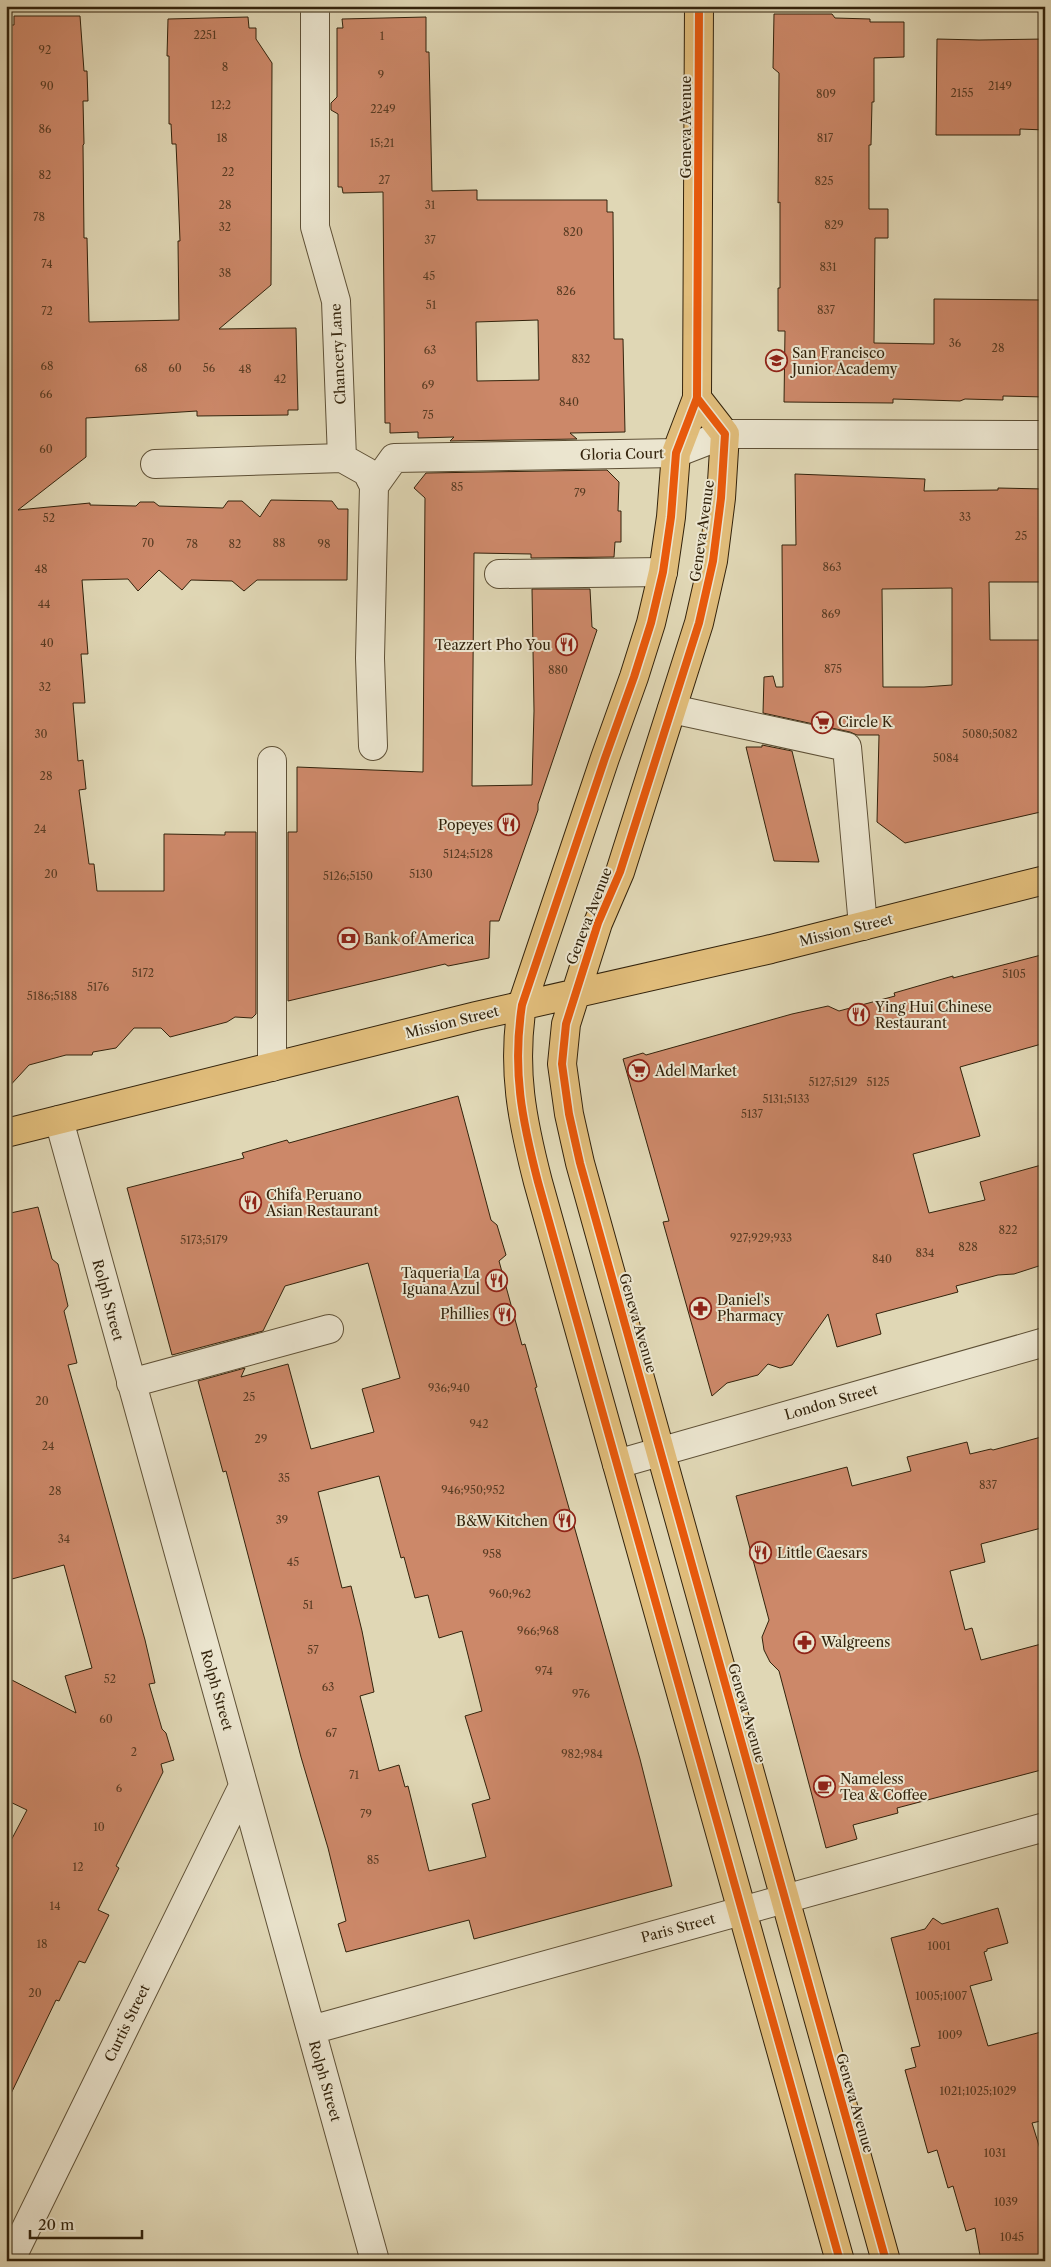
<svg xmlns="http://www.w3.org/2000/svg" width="1051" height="2267" viewBox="0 0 1051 2267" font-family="'Libre Caslon Text',serif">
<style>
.building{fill:#cc8869;stroke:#33230c;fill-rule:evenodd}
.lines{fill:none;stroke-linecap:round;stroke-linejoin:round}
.minor-casing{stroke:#5e5036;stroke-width:30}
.major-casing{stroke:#33230c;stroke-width:30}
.minor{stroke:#ebe5cf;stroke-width:28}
.major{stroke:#e0bc7a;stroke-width:28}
.cycleway-casing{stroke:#ebe5cf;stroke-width:11}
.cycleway{stroke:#e8590c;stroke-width:8}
.labels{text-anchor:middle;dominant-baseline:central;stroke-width:4;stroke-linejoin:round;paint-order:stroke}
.number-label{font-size:11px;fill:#593c23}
.street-label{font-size:14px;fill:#33230c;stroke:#ebe5cf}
.poi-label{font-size:14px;fill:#33230c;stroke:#ebe5cf;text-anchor:start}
</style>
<rect width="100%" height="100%" fill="#e0d7b5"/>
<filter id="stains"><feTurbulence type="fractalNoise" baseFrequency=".004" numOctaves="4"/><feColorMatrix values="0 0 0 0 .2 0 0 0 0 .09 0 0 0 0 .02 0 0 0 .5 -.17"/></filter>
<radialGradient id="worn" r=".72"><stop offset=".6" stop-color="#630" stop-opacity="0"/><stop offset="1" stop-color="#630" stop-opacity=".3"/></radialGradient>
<path class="building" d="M774,14H832L835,18L870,19V22H904V57L874,58V102H872L871,145H869V209H888V238H875L874,343L934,344V299L1045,300V397L1003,396V400L965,399L960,401L893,399V403L784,402L785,331H778V288H780V202L778,203L779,73L773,68Z
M14,16H80L84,71H87L88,101H83L84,144L83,145L84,238H87L89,322L179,320L178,241H180L178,189L176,144H172L171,124H169V56H167L168,19L248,17L249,28H256V39L272,63L271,285L219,329L296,328L298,410H288V415L197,416V411L86,418V457L18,510L90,503V505L136,506L140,502H154L159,506L223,508L228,501H242L260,517L271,500L332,501L338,509H348L347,580H257L244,591L232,581L191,580L182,590L159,570L138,591L128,579L82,580L88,654H81L85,703H73L78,761L83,760L86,789L79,790L89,864H94L97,891H164V834L225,835V832H256V1014L252,1018L235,1017L227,1022L170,1037L161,1028H134L116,1048L93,1052L92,1055H66L29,1065L6,1090V25H14Z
M426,17V52H429L432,191L477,190V200H607V212H613L614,339H623L625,432L570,433L577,439L450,441L454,437L418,438V432L390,433V423H385L383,192L343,193L342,187H338V114L331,110V103L337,97V28H343L342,19ZM538,320L539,380L477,381L476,322Z
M937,39L979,40L1045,39V130L1020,129V135H936Z
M607,470L619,482L618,511H621V542H615L614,557L531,558V554L474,553L472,786L532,785L534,711L532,589H590L592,627L597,630L538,804V810L499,921H490L489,958L448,966L445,964L288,1001V832H297V767L423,772L425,498L414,488L426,473Z
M795,474L925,479L924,491L998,490V488L1045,489V582H989L990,640H1045V811L905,843L877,822L879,735H857L850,732L763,713L764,677L773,676L776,687H783L782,545H796ZM952,588V685L924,687H883L882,589Z
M762,745L792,751L819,862L774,861L746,747H762Z
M1045,954V1043L960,1067L980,1136L913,1154L929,1213L985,1200L980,1182L1045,1164V1264L1014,1274L998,1275L956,1286L958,1292L876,1314L881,1334L837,1347L828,1314L792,1365L780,1368L768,1364L758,1375L727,1383L712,1396L663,1222L669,1221L623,1059L643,1053L646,1055L792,1014L828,1006L839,1011L895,996L894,993L953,976V978Z
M458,1096L491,1220L497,1225L506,1255L499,1261L522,1345L525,1344L537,1387L535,1388L640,1759L672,1886L474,1939L469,1920L346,1952L338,1924L346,1921L328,1848L301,1757L226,1471L223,1472L198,1381L245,1368L241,1377L288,1364L311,1449L374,1432L362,1389L400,1378L368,1263L285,1286L263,1331L172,1355L127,1188L244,1158L242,1153L287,1140L289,1143ZM379,1476L401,1558L404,1557L415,1598L428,1595L439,1638L462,1631L482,1711L465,1716L490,1799L472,1804L486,1857L429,1871L408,1786L405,1787L399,1765L379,1771L360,1696L374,1692L362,1631L351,1586L342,1588L318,1492Z
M38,1207L52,1259L58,1264L68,1306L64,1311L77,1363L68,1365L145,1640L155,1683L149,1684L162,1729L166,1733L174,1760L161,1764L163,1772L116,1866L119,1868L98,1910L109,1915L85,1963L79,1961L59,2001L56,2000L6,2104V1850L27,1810L6,1800V1677L76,1713L65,1676L92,1668L64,1565L12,1579L6,1560V1214Z
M1045,1436V1527L981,1544L985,1562L950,1571L965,1630L972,1628L981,1660L1045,1643V1769L897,1808L898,1813L853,1825L857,1839L826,1848L779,1671L770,1662L764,1650L762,1637L769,1620L736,1496L847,1467L852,1486L911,1471L907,1457L967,1442L970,1454L991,1449L993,1450Z
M998,1908L1008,1943L987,1949V1951L984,1952L992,1980L970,1986L988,2046L1045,2031V2120L1032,2123L1045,2165V2255L1024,2261H981L975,2228L966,2231L953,2186L948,2188L937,2150L928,2153L905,2070L916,2067L911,2048L920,2046L891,1938L925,1929L933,1918L942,1924Z"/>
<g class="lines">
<defs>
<path id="minor" d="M342,458L367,472L374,486L370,658L373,746
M155,464L342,458L336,301L315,227V6
M374,486L394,458L676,453L725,434L1045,435
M499,574L663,572
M672,709L847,747L863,926
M272,1067V761
M59,1120L375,2261
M131,1383L329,1329
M617,1464L1045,1342
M311,2030L1045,1827
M10,2261L243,1786"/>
<path id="major" d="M699,6L697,398L676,453L671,517L663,572L651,623L634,677L605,758L522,1005C512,1070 522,1120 538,1182L840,2261
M697,398L725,434L721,498L713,561L699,623L620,872L598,923L566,1024L562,1064L569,1114L580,1163L886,2261
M6,1133L476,1016L771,949L1045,880"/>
</defs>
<use href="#minor" class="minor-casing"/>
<use href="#major" class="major-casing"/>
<use href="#minor" class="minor"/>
<use href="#major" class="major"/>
<defs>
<path id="cycleway" d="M699,6L697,398L676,453L671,517L663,572L651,623L634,677L605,758L522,1005C512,1070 522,1120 538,1182L840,2261
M697,398L725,434L721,498L713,561L699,623L620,872L598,923L566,1024L562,1064L569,1114L580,1163L886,2261"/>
</defs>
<use href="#cycleway" class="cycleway-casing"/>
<use href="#cycleway" class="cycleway"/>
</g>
<defs>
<symbol id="school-ring" viewBox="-11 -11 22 22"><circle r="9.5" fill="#ebe5cf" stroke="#8f2418" stroke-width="1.5"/><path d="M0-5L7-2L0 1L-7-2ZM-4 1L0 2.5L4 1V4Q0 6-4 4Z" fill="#8f2418"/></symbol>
<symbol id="restaurant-ring" viewBox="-11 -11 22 22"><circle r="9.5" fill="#ebe5cf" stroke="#8f2418" stroke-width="1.5"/><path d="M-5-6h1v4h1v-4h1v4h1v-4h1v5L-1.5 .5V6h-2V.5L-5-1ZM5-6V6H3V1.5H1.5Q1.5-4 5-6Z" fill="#8f2418"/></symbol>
<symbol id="supermarket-ring" viewBox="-11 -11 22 22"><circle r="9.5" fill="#ebe5cf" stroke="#8f2418" stroke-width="1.5"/><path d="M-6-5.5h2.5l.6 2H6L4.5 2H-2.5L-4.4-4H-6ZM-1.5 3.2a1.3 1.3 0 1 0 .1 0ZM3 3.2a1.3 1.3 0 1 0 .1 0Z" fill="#8f2418"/></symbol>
<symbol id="bank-ring" viewBox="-11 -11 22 22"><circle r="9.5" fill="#ebe5cf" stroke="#8f2418" stroke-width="1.5"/><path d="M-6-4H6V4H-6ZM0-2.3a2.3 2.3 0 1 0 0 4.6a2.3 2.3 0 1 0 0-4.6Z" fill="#8f2418"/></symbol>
<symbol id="pharmacy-ring" viewBox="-11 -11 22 22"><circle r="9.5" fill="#ebe5cf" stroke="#8f2418" stroke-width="1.5"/><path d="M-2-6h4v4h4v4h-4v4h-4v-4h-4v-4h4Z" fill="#8f2418"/></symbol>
<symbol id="cafe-ring" viewBox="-11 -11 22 22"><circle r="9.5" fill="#ebe5cf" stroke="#8f2418" stroke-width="1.5"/><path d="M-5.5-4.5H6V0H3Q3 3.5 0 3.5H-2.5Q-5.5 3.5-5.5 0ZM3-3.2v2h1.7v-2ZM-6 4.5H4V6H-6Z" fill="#8f2418"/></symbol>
</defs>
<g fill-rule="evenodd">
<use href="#school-ring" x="764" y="348" width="25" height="25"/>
<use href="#restaurant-ring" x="554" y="632" width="25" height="25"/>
<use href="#supermarket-ring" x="810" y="710" width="25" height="25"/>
<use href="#restaurant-ring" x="496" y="812" width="25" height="25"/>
<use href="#bank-ring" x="336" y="926" width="25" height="25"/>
<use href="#restaurant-ring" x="846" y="1002" width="25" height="25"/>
<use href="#supermarket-ring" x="626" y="1058" width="25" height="25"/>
<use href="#restaurant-ring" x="238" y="1190" width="25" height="25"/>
<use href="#restaurant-ring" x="484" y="1268" width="25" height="25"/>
<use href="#pharmacy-ring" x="688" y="1296" width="25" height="25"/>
<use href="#restaurant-ring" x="492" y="1302" width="25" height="25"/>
<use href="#restaurant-ring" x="552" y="1508" width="25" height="25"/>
<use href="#restaurant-ring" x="748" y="1540" width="25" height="25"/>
<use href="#pharmacy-ring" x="792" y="1630" width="25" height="25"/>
<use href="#cafe-ring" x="812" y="1774" width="25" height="25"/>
</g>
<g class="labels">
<g class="number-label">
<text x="205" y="35">2251</text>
<text x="382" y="36">1</text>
<text x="45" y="50">92</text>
<text x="225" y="67">8</text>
<text x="381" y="75">9</text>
<text x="47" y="86">90</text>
<text x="1000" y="86">2149</text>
<text x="962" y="93">2155</text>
<text x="826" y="94">809</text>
<text x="221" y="105">12;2</text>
<text x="383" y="109">2249</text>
<text x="45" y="129">86</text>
<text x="222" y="138">18</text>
<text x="825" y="138">817</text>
<text x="382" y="143">15;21</text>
<text x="228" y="172">22</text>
<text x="45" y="175">82</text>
<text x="384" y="180">27</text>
<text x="824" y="181">825</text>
<text x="225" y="205">28</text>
<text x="430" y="205">31</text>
<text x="39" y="217">78</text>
<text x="834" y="225">829</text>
<text x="225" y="227">32</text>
<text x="573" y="232">820</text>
<text x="430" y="240">37</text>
<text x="47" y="264">74</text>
<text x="828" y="267">831</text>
<text x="225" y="273">38</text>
<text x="429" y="276">45</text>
<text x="566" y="291">826</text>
<text x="431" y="305">51</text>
<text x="826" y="310">837</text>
<text x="47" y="311">72</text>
<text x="955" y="343">36</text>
<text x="998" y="348">28</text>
<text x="430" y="350">63</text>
<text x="581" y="359">832</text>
<text x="47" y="366">68</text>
<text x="141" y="368">68</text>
<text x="175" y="368">60</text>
<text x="209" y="368">56</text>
<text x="245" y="369">48</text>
<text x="280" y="379">42</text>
<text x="428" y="385">69</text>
<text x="46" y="394">66</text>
<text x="569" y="402">840</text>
<text x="428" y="415">75</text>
<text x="46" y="449">60</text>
<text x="457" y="487">85</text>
<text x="580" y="493">79</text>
<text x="965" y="517">33</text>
<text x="49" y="518">52</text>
<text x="1021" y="536">25</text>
<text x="148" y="543">70</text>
<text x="279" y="543">88</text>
<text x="192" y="544">78</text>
<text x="235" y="544">82</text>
<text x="324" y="544">98</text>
<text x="832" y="567">863</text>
<text x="41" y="569">48</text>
<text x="44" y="604">44</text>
<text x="831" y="614">869</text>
<text x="47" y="643">40</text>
<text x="833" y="669">875</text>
<text x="558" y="670">880</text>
<text x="45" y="687">32</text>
<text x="41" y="734">30</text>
<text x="990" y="734">5080;5082</text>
<text x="946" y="758">5084</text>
<text x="46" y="776">28</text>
<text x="40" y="829">24</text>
<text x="468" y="854">5124;5128</text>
<text x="51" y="874">20</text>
<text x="421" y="874">5130</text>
<text x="348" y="876">5126;5150</text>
<text x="143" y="973">5172</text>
<text x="1014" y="974">5105</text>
<text x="98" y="987">5176</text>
<text x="52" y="996">5186;5188</text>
<text x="833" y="1082">5127;5129</text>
<text x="878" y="1082">5125</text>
<text x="786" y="1099">5131;5133</text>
<text x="752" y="1114">5137</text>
<text x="1008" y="1230">822</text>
<text x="761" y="1238">927;929;933</text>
<text x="204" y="1240">5173;5179</text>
<text x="968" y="1247">828</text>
<text x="925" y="1253">834</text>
<text x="882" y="1259">840</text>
<text x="449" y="1388">936;940</text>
<text x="249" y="1397">25</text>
<text x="42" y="1401">20</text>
<text x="479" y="1424">942</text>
<text x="261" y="1439">29</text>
<text x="48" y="1446">24</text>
<text x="284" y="1478">35</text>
<text x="988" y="1485">837</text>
<text x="473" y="1490">946;950;952</text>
<text x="55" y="1491">28</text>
<text x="282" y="1520">39</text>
<text x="64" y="1539">34</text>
<text x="492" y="1554">958</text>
<text x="293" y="1562">45</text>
<text x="510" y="1594">960;962</text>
<text x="308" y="1605">51</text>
<text x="538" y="1631">966;968</text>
<text x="313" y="1650">57</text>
<text x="544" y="1671">974</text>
<text x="110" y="1679">52</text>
<text x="328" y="1687">63</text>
<text x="581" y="1694">976</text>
<text x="106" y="1719">60</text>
<text x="331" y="1733">67</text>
<text x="134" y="1752">2</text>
<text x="582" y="1754">982;984</text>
<text x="354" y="1775">71</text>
<text x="119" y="1788">6</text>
<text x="366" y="1814">79</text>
<text x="99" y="1827">10</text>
<text x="373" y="1860">85</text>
<text x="78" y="1867">12</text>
<text x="55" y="1906">14</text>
<text x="42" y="1944">18</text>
<text x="939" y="1946">1001</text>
<text x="35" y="1993">20</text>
<text x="941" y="1996">1005;1007</text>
<text x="950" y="2035">1009</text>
<text x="978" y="2091">1021;1025;1029</text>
<text x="995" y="2153">1031</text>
<text x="1006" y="2202">1039</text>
<text x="1012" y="2237">1045</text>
</g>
<g class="street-label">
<text transform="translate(686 127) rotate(-90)">Geneva Avenue</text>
<text transform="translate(338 354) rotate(-93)">Chancery Lane</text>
<text transform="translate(622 454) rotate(-1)">Gloria Court</text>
<text transform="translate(702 531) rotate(-82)">Geneva Avenue</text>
<text transform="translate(589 916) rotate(-69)">Geneva Avenue</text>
<text transform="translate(846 930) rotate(-14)">Mission Street</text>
<text transform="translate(452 1022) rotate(-14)">Mission Street</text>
<text transform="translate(108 1300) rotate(75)">Rolph Street</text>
<text transform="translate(638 1323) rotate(74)">Geneva Avenue</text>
<text transform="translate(831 1402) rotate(-16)">London Street</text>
<text transform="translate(217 1690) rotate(74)">Rolph Street</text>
<text transform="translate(747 1713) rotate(74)">Geneva Avenue</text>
<text transform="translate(678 1928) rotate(-15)">Paris Street</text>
<text transform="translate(127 2023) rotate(-64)">Curtis Street</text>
<text transform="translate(325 2081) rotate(74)">Rolph Street</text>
<text transform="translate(855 2103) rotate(74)">Geneva Avenue</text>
</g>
<g class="poi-label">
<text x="792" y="353">San Francisco<tspan x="792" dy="16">Junior Academy</tspan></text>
<text x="551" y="645" text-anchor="end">Teazzert Pho You</text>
<text x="838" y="722">Circle K</text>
<text x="493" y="825" text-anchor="end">Popeyes</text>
<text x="364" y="939">Bank of America</text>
<text x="875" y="1007">Ying Hui Chinese<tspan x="875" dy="16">Restaurant</tspan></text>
<text x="655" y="1071">Adel Market</text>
<text x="266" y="1195">Chifa Peruano<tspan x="266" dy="16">Asian Restaurant</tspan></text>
<text x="480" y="1273" text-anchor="end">Taqueria La<tspan x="480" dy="16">Iguana Azul</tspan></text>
<text x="717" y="1300">Daniel's<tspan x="717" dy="16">Pharmacy</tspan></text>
<text x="489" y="1314" text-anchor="end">Phillies</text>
<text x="548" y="1521" text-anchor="end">B&amp;W Kitchen</text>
<text x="777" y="1553">Little Caesars</text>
<text x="821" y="1642">Walgreens</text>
<text x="840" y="1779">Nameless<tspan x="840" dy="16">Tea &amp; Coffee</tspan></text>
</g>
</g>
<rect width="1051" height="2267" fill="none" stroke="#e0d7b5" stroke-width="25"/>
<rect x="8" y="8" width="1036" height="2252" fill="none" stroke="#33230c" stroke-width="2.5"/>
<rect x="12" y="12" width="1026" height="2242" fill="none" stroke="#33230c"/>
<path d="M30 2230v8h112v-8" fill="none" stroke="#33230c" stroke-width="2.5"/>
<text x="38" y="2230" font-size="15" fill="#33230c" stroke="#ebe5cf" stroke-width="4" paint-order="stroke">20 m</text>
<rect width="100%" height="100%" filter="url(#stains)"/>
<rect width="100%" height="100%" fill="url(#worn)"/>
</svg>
